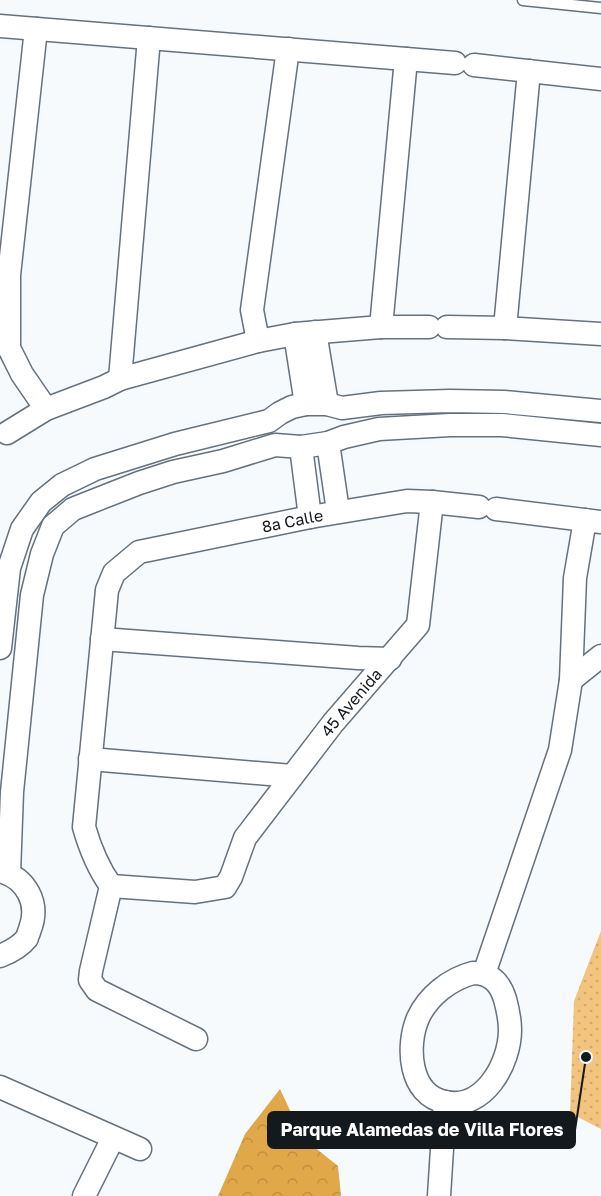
<svg xmlns="http://www.w3.org/2000/svg" width="601" height="1196" font-family="'Golos Text',sans-serif">
	<style>
		.green { fill: url(#green-dots) }
		.forest { fill: url(#forest-crowns) }
		.lines { fill: none; stroke-linecap: round; stroke-linejoin: round }
		.service-casing { stroke: #65717c; stroke-width: 13 }
		.minor-casing { stroke: #65717c; stroke-width: 25 }
		.service { stroke: #fff; stroke-width: 10 }
		.minor { stroke: #fff; stroke-width: 22 }
		.labels { text-anchor: middle; dominant-baseline: central; stroke-width: 6; stroke-linejoin: round; paint-order: stroke }
		.street-label { font-size: 16px; fill: #14191d; stroke: #f7fafc }
		.leader { fill: none; stroke: #14191d; stroke-width: 2 }
		.callout-dot { fill: #14191d; stroke: #f7fafc; stroke-width: 2 }
		.callout { fill: #14191d; stroke: #14191d; stroke-width: 2 }
		.callout-label { font-size: 18px; text-anchor: middle; font-weight: bold; fill: #fff }
	</style>
	<defs>
		<pattern id="green-dots" width="8" height="8" patternUnits="userSpaceOnUse" patternTransform="scale(1.5)"><rect width="8" height="8" fill="#f2c47d"/><path d="M2 2h.1M6 6h.1" fill="none" stroke="#cfa86c" stroke-width="1.8" stroke-linecap="round"/></pattern>
		<pattern id="forest-crowns" width="20" height="18" patternUnits="userSpaceOnUse" patternTransform="scale(1.5)"><rect width="20" height="18" fill="#e1a849"/><path d="M2 6a3 3 0 1 1 6 0M12 15a3 3 0 1 1 6 0" fill="none" stroke="#c0903f"/></pattern>
	</defs>
	<rect width="100%" height="100%" fill="#f7fafc"/>
	<path class="green" d="M601,931V1129L570,1113L574,1001Z"/>
	<path class="forest" d="M280,1089L303,1138L338,1166L341,1196H218L245,1134Z"/>
	<g class="lines">
		<defs>
			<path id="service" d="M523,0L601,8"/>
			<g id="minor">
				<path d="M0,26L455,63"/>
				<path d="M36,29L9,275V348L22,374L46,409"/>
				<path d="M474,65L601,79"/>
				<path d="M381,327L406,59"/>
				<path d="M447,327L505,328L601,334"/>
				<path d="M505,328L529,71"/>
				<path d="M315,332L327,404"/>
				<path d="M295,334L306,404"/>
				<path d="M258,341L252,310L288,49"/>
				<path d="M120,379L149,38"/>
				<path d="M7,433L46,409L104,387L120,379L258,341L295,334L381,327H429"/>
				<path d="M328,443L338,511"/>
				<path d="M301,447L310,517"/>
				<path d="M496,509L601,522"/>
				<path d="M102,639L358,658L390,659"/>
				<path d="M0,648L9,568L22,529L41,502L62,485L95,469L175,444L269,421L280,413L292,407L306,404H327L342,408L381,403L450,401L504,402L601,411"/>
				<path d="M571,680L601,656"/>
				<path d="M90,759L292,776"/>
				<path d="M0,871C26,878 40,903 30,929C30,930 27,937 27,938C20,947 10,952 0,956"/>
				<path d="M9,873L12,792L32,595L42,554L53,526L73,509L139,483L173,472L223,461L275,445L301,447L328,443L344,437L379,429L450,425H502L601,435"/>
				<path id="s1" d="M111,886L195,892L225,887L231,877L245,838L333,723L418,625L432,502"/>
				<path d="M473,973C491,973 500,983 505,999C508,1010 510,1019 510,1030C510,1063 484,1111 445,1102C409,1095 406,1046 418,1018C428,996 450,979 473,973Z"/>
				<path d="M484,974L560,750L571,680L575,578L585,520"/>
				<path id="s2" d="M196,1039L97,990L90,980L91,971L111,886C98,868 90,848 84,827L107,590L114,573L139,552L310,517L407,501L432,502L479,507"/>
				<path d="M0,1087L140,1149"/>
				<path d="M84,1196L113,1138"/>
				<path d="M439,1196L445,1102"/>
			</g>
		</defs>
		<use href="#service" class="service-casing"/>
		<use href="#minor" class="minor-casing"/>
		<use href="#service" class="service"/>
		<use href="#minor" class="minor"/>
	</g>
	<g class="labels">
		<g class="street-label">
			<text stroke="none"><textPath href="#s2" startOffset="730">8a Calle</textPath></text>
			<text stroke="none"><textPath href="#s1" startOffset="340">45 Avenida</textPath></text>
		</g>
	</g>
	<path class="leader" d="M586 1057L575 1130"/>
	<circle class="callout-dot" cx="586" cy="1057" r="6"/>
	<rect class="callout" x="268" y="1112" width="307" height="36" rx="6"/>
	<g class="callout-label">
		<text x="422" y="1136">Parque Alamedas de Villa Flores</text>
	</g>
</svg>
